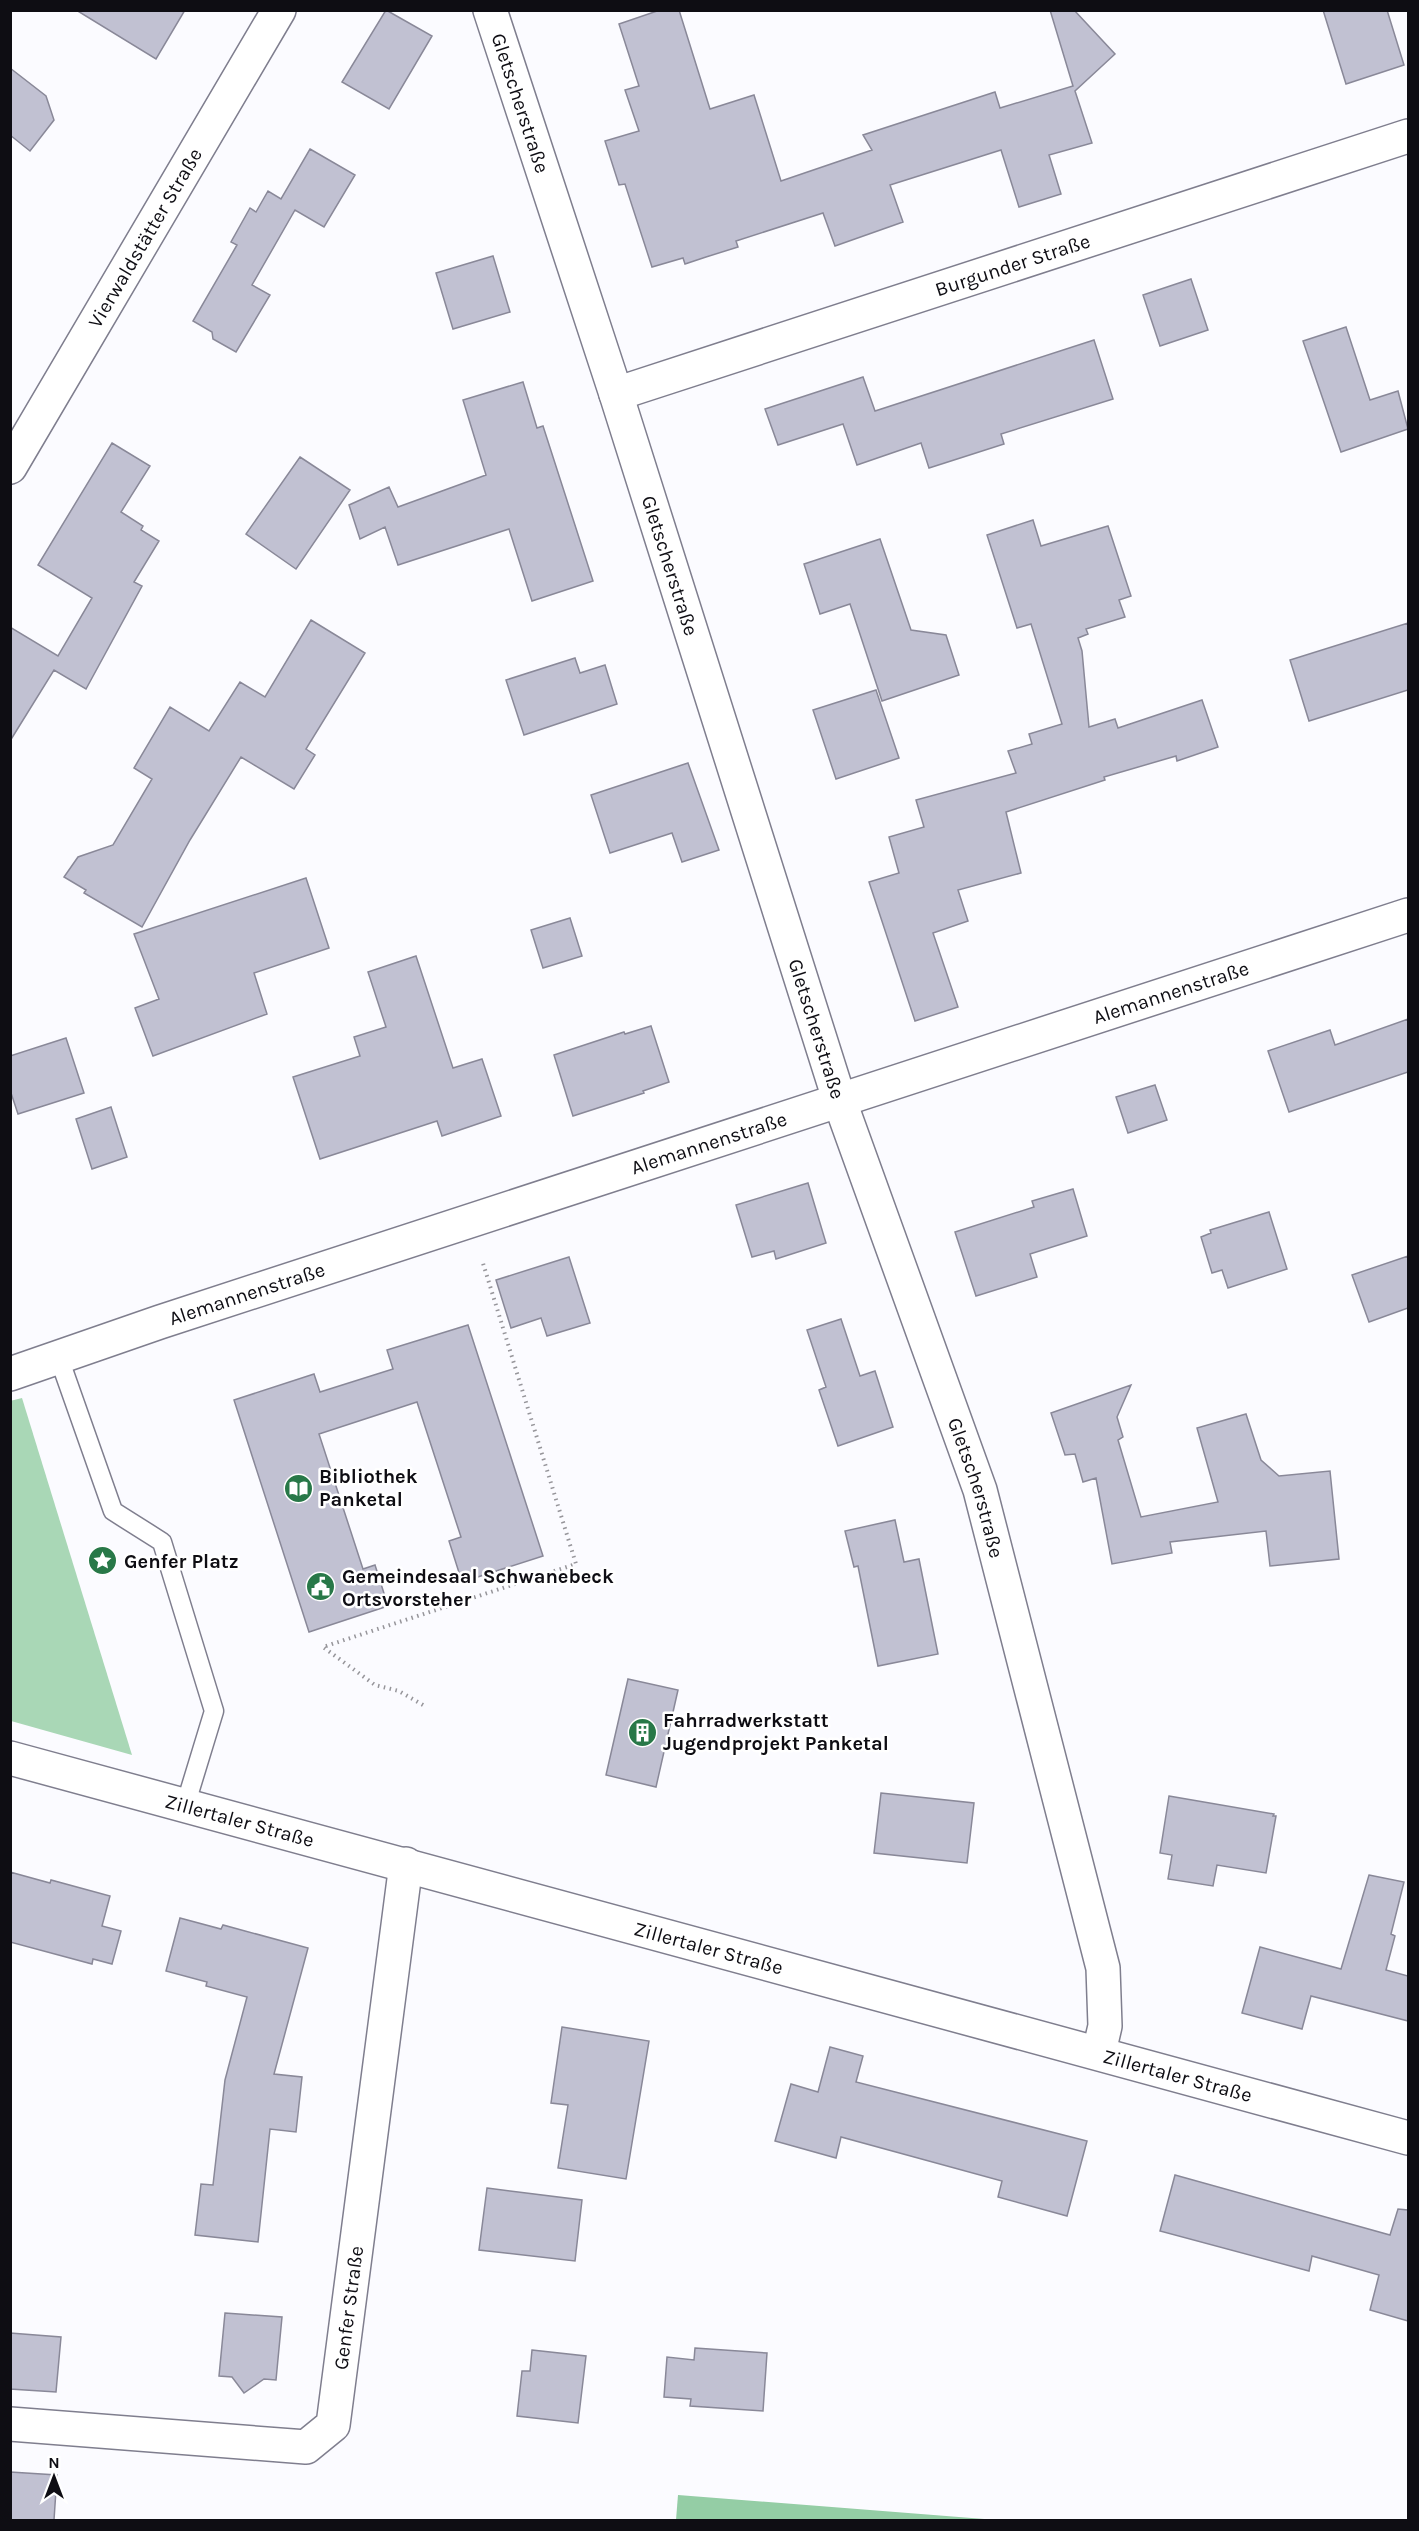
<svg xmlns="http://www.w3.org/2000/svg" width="1419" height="2531" font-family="Karla,sans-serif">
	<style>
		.green { fill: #a9d7b6 }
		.forest { fill: #94cda5 }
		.building { fill: #c1c1d2; stroke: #898898; stroke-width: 1.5 }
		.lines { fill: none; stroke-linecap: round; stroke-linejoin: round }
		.lane-casing { stroke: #7f7e8e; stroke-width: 21 }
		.street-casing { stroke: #7f7e8e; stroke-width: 36 }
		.secondary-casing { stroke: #7f7e8e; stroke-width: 36 }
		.path { stroke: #96959a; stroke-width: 4; stroke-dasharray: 1.5 4.5; stroke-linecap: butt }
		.lane { stroke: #fff; stroke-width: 18 }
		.street { stroke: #fff; stroke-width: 33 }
		.secondary { stroke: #fff; stroke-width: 33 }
		.labels { text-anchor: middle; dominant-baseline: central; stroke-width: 5; stroke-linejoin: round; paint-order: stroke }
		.street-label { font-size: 20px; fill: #0e0d13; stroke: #fff }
		.poi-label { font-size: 20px; font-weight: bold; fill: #0e0d13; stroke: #fff; text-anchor: start }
	</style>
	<rect width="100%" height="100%" fill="#fbfbff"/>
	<path class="green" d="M22,1398L132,1755L11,1721L10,1401Z"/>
	<path class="forest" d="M678,2495L997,2520H676Z"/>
	<path class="building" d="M76,10H185L156,59Z
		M386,10L432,36L389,109L342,82Z
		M660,10H679L710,109L754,95L781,181L872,150L863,135L995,92L1000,108L1073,86L1050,10H1074L1115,54L1075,91L1092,143L1049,155L1061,194L1019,207L1001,150L890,185L903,222L835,246L823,213L736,241L738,247L706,257L685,264L683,258L652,267L625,184L619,185L605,141L639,131L625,90L639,86L619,24Z
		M1323,10H1387L1404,65L1346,84Z
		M10,68L46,96L54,120L30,151L10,135Z
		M310,149L355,175L324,227L295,210L252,285L270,295L236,352L213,339L212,332L193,321L237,245L231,242L250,208L256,212L268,191L281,199Z
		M493,256L510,312L453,329L436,273Z
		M1191,279L1208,330L1160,346L1143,295Z
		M1346,327L1370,400L1398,391L1408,429L1341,452L1303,341Z
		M1094,340L1113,399L1001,434L1004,444L929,468L921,443L857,465L843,424L778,445L765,409L863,377L875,411Z
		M523,382L537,428L543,426L593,581L532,601L509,529L398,565L385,527L360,539L349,505L389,487L398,507L486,475L463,400Z
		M112,443L150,466L121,512L143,526L141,530L159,541L134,582L142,586L86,689L54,670L10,741V627L58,656L92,598L38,565Z
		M300,457L350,490L296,569L246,534Z
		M1033,520L1041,546L1108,526L1131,596L1119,600L1125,617L1086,629L1088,634L1078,638L1082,651L1089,727L1115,719L1118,728L1202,700L1218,747L1177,761L1176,756L1104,777L1105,780L1006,812L1021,873L958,890L968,921L933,933L958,1007L915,1021L869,882L899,873L889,837L924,827L916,800L1016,773L1008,751L1032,744L1029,734L1062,724L1031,624L1017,628L987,535Z
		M880,539L911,630L946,635L959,675L882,701L850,604L820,614L804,564Z
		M311,620L365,653L306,749L315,755L294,789L241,757L190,840L142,927L84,893L86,890L64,877L78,857L113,845L152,779L134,768L170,707L209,731L240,682L265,697Z
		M1408,623V690L1309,721L1290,660Z
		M575,658L580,673L605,665L617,704L524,735L506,680Z
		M876,690L899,758L836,779L813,710Z
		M688,763L719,850L682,862L672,833L610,853L591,795Z
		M306,878L329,948L254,973L267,1014L153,1056L135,1008L159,999L134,934Z
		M570,918L582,956L543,968L531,930Z
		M416,956L453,1068L482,1059L501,1116L442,1136L437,1121L320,1159L293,1077L360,1056L354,1037L386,1027L368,972Z
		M1408,1019V1072L1289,1112L1268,1051L1330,1030L1335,1045Z
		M651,1026L669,1082L643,1091L644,1093L573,1116L554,1055L624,1032L625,1034Z
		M66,1038L84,1093L18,1114L10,1090V1056Z
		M1155,1085L1167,1120L1128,1133L1116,1097Z
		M111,1107L127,1157L92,1169L76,1119Z
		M808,1183L826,1243L776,1259L774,1251L752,1257L736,1205Z
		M1073,1189L1087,1236L1030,1254L1037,1277L976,1296L955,1232L1034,1207L1032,1201Z
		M1269,1212L1287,1269L1228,1288L1222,1270L1212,1273L1201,1237L1211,1233L1210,1230Z
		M1408,1256V1308L1369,1322L1352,1275Z
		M569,1257L590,1323L547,1336L541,1318L511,1328L496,1280Z
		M841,1319L860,1376L875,1371L893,1427L838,1446L819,1390L826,1387L807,1330Z
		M468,1325L543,1556L462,1582L449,1541L461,1537L417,1402L319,1434L363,1569L375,1565L388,1606L309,1632L234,1400L314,1374L320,1392L393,1369L387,1350Z
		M1131,1385L1117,1417L1123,1437L1118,1440L1141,1517L1218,1502L1197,1428L1246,1414L1261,1460L1279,1476L1330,1471L1339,1559L1270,1566L1266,1531L1170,1542L1172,1553L1112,1564L1096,1478L1083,1482L1075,1454L1065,1455L1051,1413Z
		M895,1520L904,1562L919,1559L938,1654L878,1666L858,1566L854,1567L845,1531Z
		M628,1679L678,1690L656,1787L606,1775Z
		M881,1793L974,1803L967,1863L874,1853Z
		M1169,1796L1274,1814L1273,1816H1276L1266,1873L1217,1865L1213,1886L1168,1879L1172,1855L1160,1853Z
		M10,1872L50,1883L51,1880L110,1896L102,1926L121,1931L112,1964L93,1959L92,1964L10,1942Z
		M1369,1875L1404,1882L1391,1934L1395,1936L1386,1970L1408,1976V2021L1311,1996L1302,2029L1242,2013L1260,1947L1341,1969Z
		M180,1918L221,1929L223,1925L308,1948L274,2074L302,2077L296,2132L270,2129L258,2242L195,2235L201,2184L213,2185L225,2080L247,1997L206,1986L207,1982L166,1971Z
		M562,2027L649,2041L626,2179L558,2168L568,2105L551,2103Z
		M830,2047L863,2056L856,2082L1087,2141L1067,2216L998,2197L1002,2181L841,2137L836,2158L775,2141L791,2084L818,2092Z
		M1175,2175L1390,2235L1398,2209L1408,2210V2321L1370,2310L1379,2275L1312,2256L1309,2271L1160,2231Z
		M487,2188L582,2200L575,2261L479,2250Z
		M225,2313L282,2317L276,2380L264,2379L244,2393L232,2377L219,2376Z
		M10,2333L61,2337L56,2392L10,2389Z
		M695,2348L767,2353L763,2411L690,2406L691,2399L664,2397L667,2357L694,2360Z
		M532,2350L586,2356L578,2423L517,2416L522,2371H530Z
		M10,2472L57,2475L54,2520H10Z"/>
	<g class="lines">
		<defs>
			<path id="lane" d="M59,1358L113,1511L162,1542L214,1711L185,1806"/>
			<g id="street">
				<path id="s1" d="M490,10L616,394L840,1102L980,1490L1103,1968L1105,2026L1099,2052"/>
				<path id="s2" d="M616,394L1408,136"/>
				<path id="s3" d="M10,467L279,10"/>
				<path id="s4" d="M10,1374L160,1322L1408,915"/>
				<path id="s5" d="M10,2424L306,2447L333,2425L406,1864"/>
			</g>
			<g id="secondary">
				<path id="s6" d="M10,1758L1408,2138"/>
			</g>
		</defs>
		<use href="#lane" class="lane-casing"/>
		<use href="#street" class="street-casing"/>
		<use href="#secondary" class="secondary-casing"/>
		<path class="path" d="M423,1705L399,1691L375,1685L323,1647L576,1564L482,1260"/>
		<use href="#lane" class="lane"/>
		<use href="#street" class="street"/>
		<use href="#secondary" class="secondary"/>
	</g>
	<defs>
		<symbol id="library-disc" viewBox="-11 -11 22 22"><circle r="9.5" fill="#287848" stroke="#fff"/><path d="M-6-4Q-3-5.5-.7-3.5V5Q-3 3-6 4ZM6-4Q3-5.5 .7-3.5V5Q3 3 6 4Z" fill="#fff"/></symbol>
		<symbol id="sight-disc" viewBox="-11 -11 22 22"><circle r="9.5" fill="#287848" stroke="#fff"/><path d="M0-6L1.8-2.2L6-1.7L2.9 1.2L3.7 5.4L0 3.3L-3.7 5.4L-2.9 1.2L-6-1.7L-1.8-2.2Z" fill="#fff"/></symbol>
		<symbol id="civic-disc" viewBox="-11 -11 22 22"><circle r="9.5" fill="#287848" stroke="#fff"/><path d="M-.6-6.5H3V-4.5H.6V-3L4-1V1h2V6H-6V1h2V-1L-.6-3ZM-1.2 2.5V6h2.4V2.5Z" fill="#fff"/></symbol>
		<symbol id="building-disc" viewBox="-11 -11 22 22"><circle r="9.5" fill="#287848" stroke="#fff"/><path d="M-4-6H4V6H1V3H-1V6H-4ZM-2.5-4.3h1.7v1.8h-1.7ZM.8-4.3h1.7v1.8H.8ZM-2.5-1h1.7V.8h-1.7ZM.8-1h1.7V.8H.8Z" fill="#fff"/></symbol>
	</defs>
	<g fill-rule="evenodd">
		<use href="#library-disc" x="282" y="1472" width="33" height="33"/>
		<use href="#sight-disc" x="86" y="1544" width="33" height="33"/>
		<use href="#civic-disc" x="304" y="1570" width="33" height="33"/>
		<use href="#building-disc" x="626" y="1716" width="33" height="33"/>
	</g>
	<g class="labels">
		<g class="street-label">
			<text stroke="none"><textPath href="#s1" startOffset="98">Gletscherstraße</textPath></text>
			<text stroke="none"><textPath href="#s3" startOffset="266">Vierwaldstätter Straße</textPath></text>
			<text stroke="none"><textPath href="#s2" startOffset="417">Burgunder Straße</textPath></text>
			<text stroke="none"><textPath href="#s1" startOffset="584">Gletscherstraße</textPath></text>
			<text stroke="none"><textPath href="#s4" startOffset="1222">Alemannenstraße</textPath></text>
			<text stroke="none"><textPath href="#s1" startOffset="1070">Gletscherstraße</textPath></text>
			<text stroke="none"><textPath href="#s4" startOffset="736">Alemannenstraße</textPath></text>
			<text stroke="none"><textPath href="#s4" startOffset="250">Alemannenstraße</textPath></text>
			<text stroke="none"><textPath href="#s1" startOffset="1556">Gletscherstraße</textPath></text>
			<text stroke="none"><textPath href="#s6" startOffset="238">Zillertaler Straße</textPath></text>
			<text stroke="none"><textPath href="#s6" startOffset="724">Zillertaler Straße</textPath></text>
			<text stroke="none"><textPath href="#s6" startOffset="1210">Zillertaler Straße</textPath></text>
			<text stroke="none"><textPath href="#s5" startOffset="450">Genfer Straße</textPath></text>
		</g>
		<g class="poi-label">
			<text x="319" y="1476">Bibliothek<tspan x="319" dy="23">Panketal</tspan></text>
			<text x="124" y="1561">Genfer Platz</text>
			<text x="342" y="1576">Gemeindesaal Schwanebeck<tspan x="342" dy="23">Ortsvorsteher</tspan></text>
			<text x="663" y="1720">Fahrradwerkstatt<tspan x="663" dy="23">Jugendprojekt Panketal</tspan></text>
		</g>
	</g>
	<rect width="1419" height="2531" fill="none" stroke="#0e0d13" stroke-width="24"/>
	<g transform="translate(54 2477)" stroke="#ffffff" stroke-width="4.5" paint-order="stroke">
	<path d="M0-4.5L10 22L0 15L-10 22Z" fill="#0e0d13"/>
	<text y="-9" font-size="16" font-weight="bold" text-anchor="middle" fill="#0e0d13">N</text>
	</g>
</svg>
